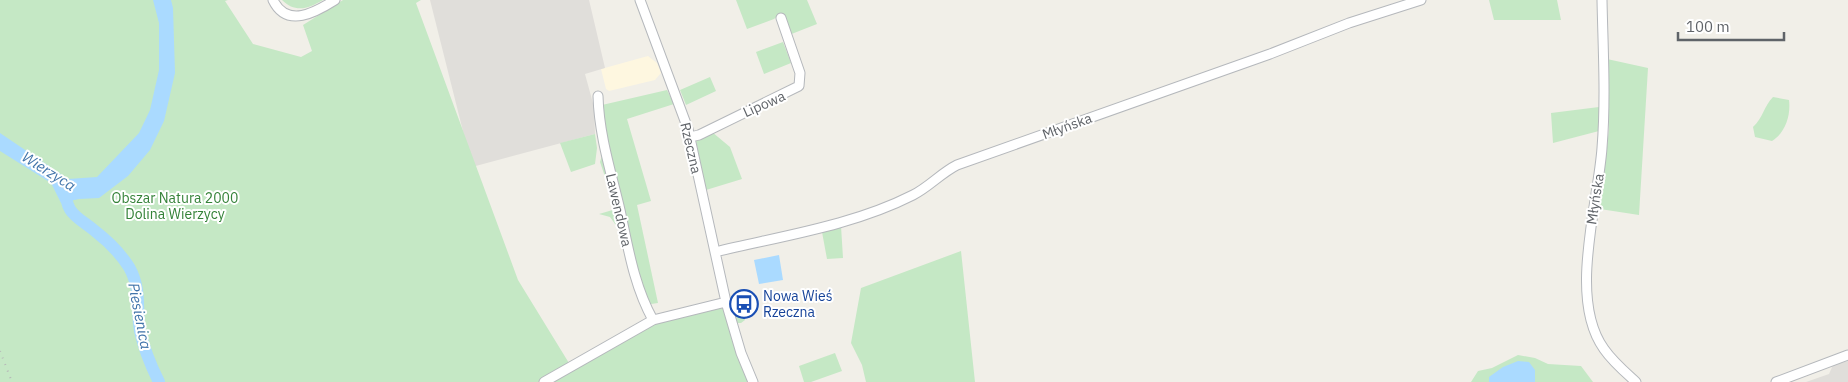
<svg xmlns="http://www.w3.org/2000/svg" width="1848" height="382" font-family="'IBM Plex Sans',sans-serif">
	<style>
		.commercial { fill: #fef7e0 }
		.industrial { fill: #e0deda }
		.green { fill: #c5e8c5 }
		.water { fill: #aadaff }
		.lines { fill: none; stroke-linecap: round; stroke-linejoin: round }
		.river { stroke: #aadaff; stroke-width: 12 }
		.minor-casing { stroke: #b5b8bc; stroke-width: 11 }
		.minor { stroke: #fff; stroke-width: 9 }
		.rail { stroke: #b6b7b8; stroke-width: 2; stroke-dasharray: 1 6; stroke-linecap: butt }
		.labels { text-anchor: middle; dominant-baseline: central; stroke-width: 4; stroke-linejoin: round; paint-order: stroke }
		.street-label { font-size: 14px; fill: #5f6368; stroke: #fff }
		.park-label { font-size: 14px; fill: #348238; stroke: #fff }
		.transit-label { font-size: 14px; fill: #164399; stroke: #fff; text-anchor: start }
		.water-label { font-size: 15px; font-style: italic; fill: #4174aa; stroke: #fff }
	</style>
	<rect width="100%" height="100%" fill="#f1efe8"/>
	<path class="commercial" d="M648,56L657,63L661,73L655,80L609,91L606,89L601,69Z"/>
	<path class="industrial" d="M430,0H589L605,68L585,74L594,107L595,134L472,167Z
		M1848,361V382H1806L1829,374L1833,365Z"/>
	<path class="green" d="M0,0H228L225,1L253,44L301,57L312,51L303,25L343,0H421L416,3L518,280L572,368L651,324L717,307L723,309L748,382H0Z
		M282,0H323C308,9 295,13 282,0Z
		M736,0H807L817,24L789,35L781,13L774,19L747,29Z
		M1489,0H1557L1561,20H1494Z
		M783,42L791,63L764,74L756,52Z
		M1607,59L1648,68L1639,215L1600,209L1609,129Z
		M710,77L716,91L686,105L680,90Z
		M667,90L674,104L627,119L651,201L637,205L658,303L651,304L645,300L618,228L610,217L599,214L616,209L600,162L605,146L602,105Z
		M1773,97L1789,100C1791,116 1785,133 1772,141L1755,137L1753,127C1763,118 1764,106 1773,97Z
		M1599,107V131L1553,143L1551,113Z
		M712,132L730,147L742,179L706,190L696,141Z
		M595,134L597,148L595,164L571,172L560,143Z
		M841,226L843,258L827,259L822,232Z
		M961,251L975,382H866L862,365L851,343L861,288Z
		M731,303L743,312L745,320L741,323H736Z
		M835,353L842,371L811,382H804L799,366Z
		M1518,355L1535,358L1548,364L1581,366L1593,382H1471L1478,371L1492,368Z"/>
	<path class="water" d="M153,0H171L173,8L175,73L164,121L150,150L128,176L99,198L79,199L61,203L51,183L0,151V133L68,179L97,177L139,133L150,110L159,70V23Z
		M779,255L783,280L759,284L754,260Z
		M1518,361L1529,362L1535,370V382H1489V377L1503,367Z"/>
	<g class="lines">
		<path class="river" d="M66,186C64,214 77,216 95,231C108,241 120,253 129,267C142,290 136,308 140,331C144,349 151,366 159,382"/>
		<defs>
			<path id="minor" d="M273,0C287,29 316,12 335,0
				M640,0L688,129L726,302L741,353L753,382
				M1602,0C1603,49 1606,99 1602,148C1598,205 1568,299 1604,349C1613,362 1625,372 1636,382
				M598,96C599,135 611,172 620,210C628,247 634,286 653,320
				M690,137L699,135L799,86L800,73L781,18
				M715,252C781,236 852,226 913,195C929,187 941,173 957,165L1270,54L1349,23L1421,0
				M544,382L653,320L726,302
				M1776,382L1848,355"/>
		</defs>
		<use href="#minor" class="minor-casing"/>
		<use href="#minor" class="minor"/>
		<path class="rail" d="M0,351L12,382"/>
	</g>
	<defs>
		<symbol id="bus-ring" viewBox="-11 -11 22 22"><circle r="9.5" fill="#fff" stroke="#1a4fb4" stroke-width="1.5"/><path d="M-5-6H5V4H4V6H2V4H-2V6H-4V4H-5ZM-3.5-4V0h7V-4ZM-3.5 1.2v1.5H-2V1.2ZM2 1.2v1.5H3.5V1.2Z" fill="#1a4fb4"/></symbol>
	</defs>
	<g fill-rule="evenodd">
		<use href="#bus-ring" x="728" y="288" width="32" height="32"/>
	</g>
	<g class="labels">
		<g class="street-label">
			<text transform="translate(764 104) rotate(-24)">Lipowa</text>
			<text transform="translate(1067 126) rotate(-20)">Młyńska</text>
			<text transform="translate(691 148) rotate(77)">Rzeczna</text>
			<text transform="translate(1595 199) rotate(-81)">Młyńska</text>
			<text transform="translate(619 210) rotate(77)">Lawendowa</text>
		</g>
		<g class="park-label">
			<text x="175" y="198">Obszar Natura 2000<tspan x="175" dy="16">Dolina Wierzycy</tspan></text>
		</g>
		<g class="transit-label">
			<text x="763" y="296">Nowa Wieś<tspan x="763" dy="16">Rzeczna</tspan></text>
		</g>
		<g class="water-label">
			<text transform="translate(49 171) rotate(32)">Wierzyca</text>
			<text transform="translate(140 316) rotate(79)">Piesienica</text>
		</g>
	</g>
	<path d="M1678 32v8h106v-8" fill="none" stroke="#5f6368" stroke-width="2.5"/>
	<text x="1686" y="32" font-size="15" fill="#5f6368" stroke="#ffffff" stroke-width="4" paint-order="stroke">100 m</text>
</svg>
